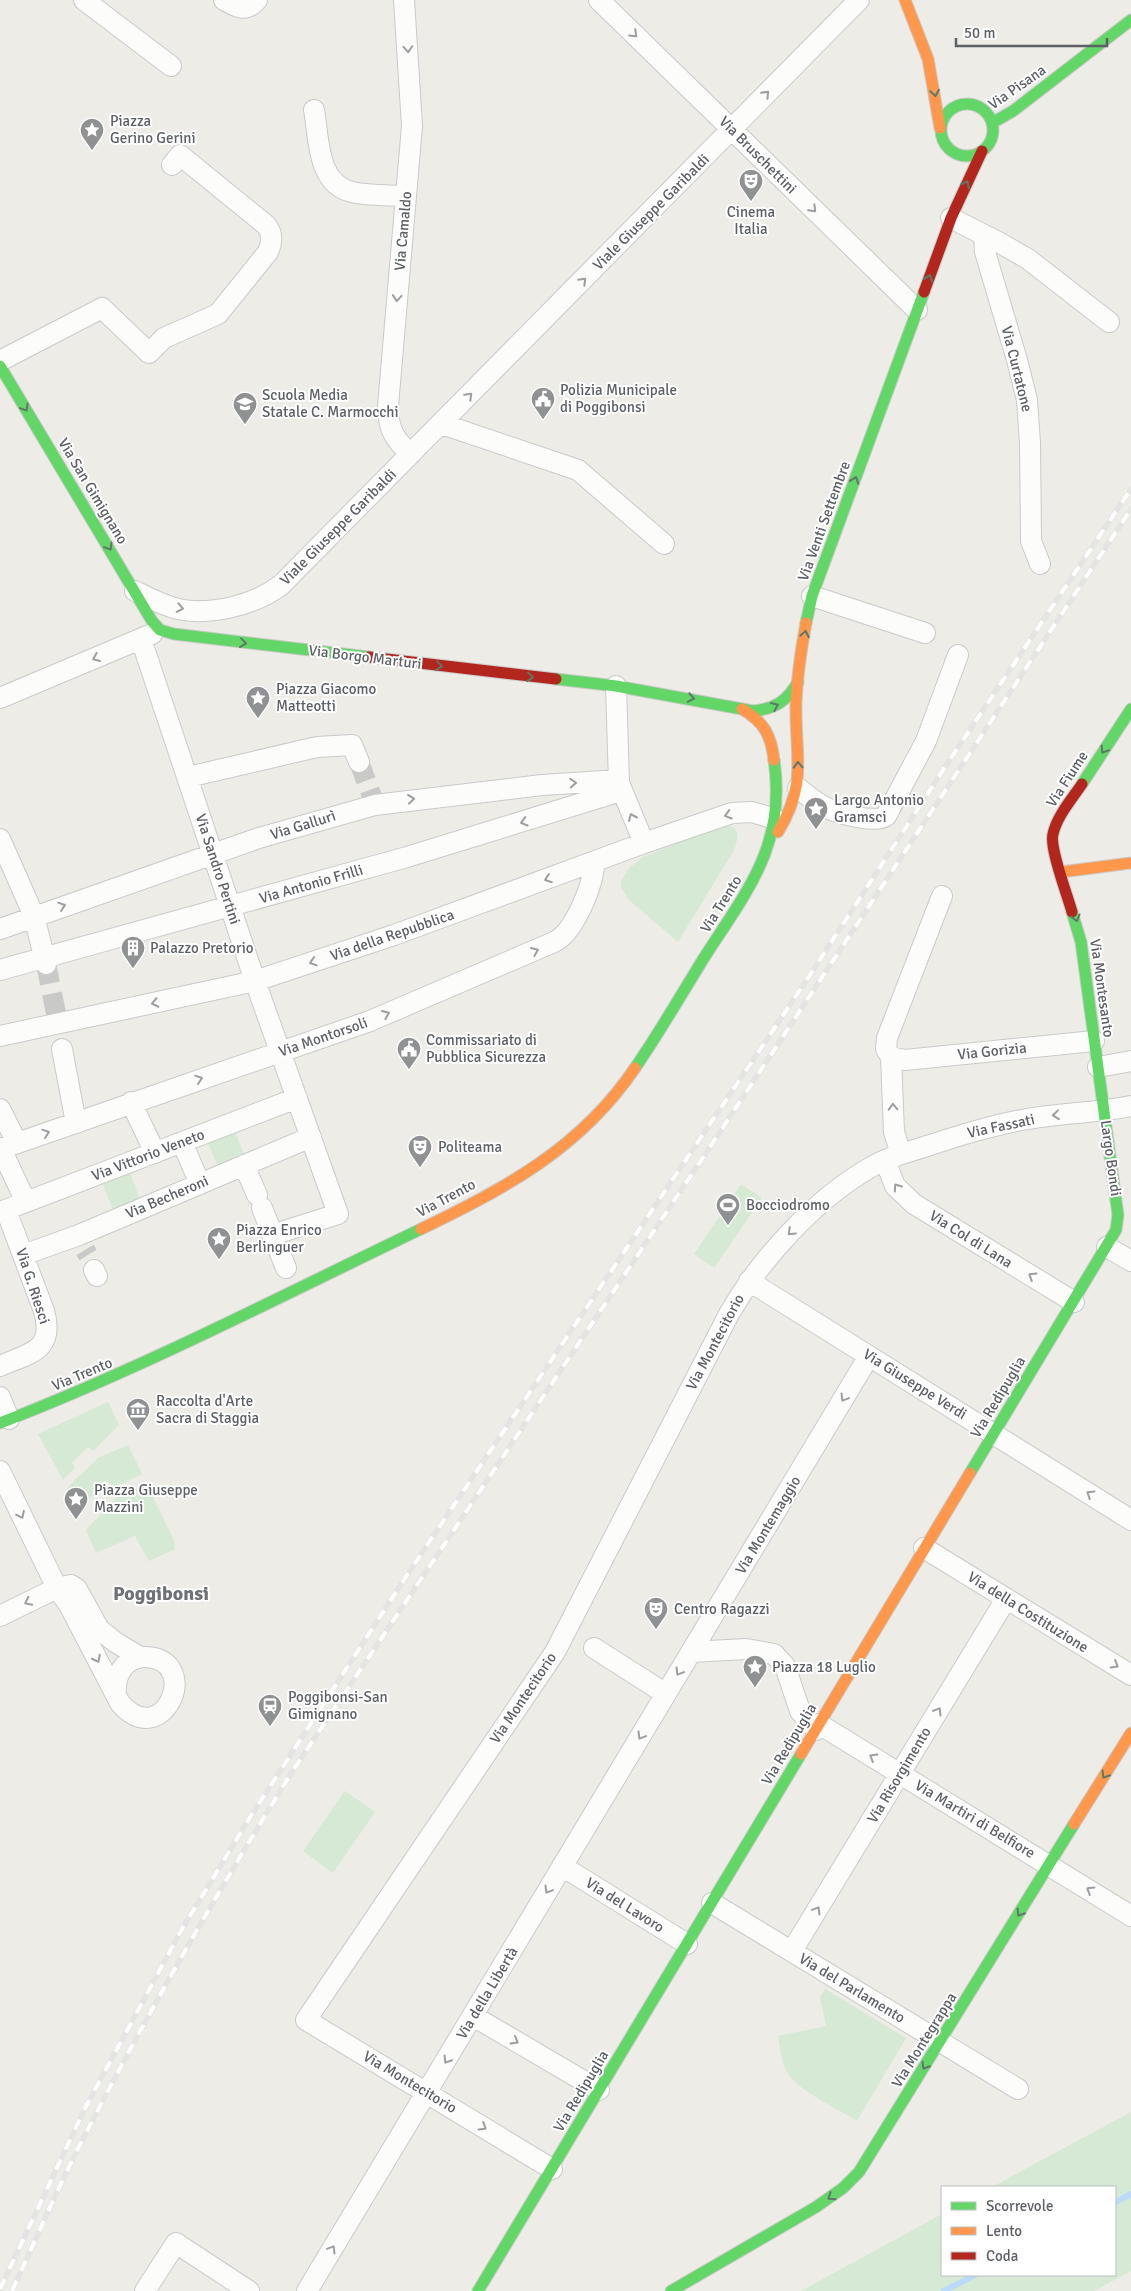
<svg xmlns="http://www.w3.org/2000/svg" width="1131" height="2291" font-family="Signika,sans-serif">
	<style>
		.green { fill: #d5e9d4 }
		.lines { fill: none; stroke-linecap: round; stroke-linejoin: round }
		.stream { stroke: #bbdaf8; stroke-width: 6 }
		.street-tunnel { stroke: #c9c9c7; stroke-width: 20; stroke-dasharray: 20 10; stroke-linecap: butt }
		.street-casing { stroke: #cacaca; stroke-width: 22 }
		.fast-casing { stroke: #c9c9c8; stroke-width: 13 }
		.slow-casing { stroke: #c9c9c8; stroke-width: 13 }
		.jam-casing { stroke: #c9c9c8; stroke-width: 13 }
		.street { stroke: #fcfcfb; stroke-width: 20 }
		.fast { stroke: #63d668; stroke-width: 11 }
		.slow { stroke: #ff974d; stroke-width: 11 }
		.jam { stroke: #b3261e; stroke-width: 11 }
		.rail-casing { stroke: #e4e4e3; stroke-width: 5.5 }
		.rail { stroke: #fff; stroke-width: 4; stroke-dasharray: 11; stroke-linecap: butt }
		.oneway { stroke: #9d9ea2 }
		.oneway2 { stroke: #5e7866 }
		.labels { text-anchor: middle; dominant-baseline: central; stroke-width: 4; stroke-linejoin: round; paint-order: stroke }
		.street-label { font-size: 15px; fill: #5d6066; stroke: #fff }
		.poi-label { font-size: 15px; fill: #5d6066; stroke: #fff; text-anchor: start }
		.district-label { font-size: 20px; font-weight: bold; fill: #6e7278; stroke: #fff }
	</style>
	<rect width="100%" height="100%" fill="#edece7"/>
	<path class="green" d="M725,825C741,826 738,839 734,850L678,942L628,899L621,887V881L629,868L643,857Z
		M234,1130L246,1158L219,1169L207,1141Z
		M129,1171L140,1199L113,1210L102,1182Z
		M741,1184L762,1198L714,1268L694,1254Z
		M108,1402L119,1425L93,1451L88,1447L72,1463L75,1468L63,1480L38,1434Z
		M128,1445L142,1474L114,1488L106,1480L79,1511L68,1487L98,1458Z
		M146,1483L174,1540L175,1549L149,1561L135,1536L96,1553L86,1530L118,1496Z
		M345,1791L375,1812L333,1873L303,1851Z
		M825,1989L906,2038L857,2121C840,2110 801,2092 790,2076C782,2066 780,2049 778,2036L826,2026L820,1997Z
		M1131,2112V2271L1094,2291H801L942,2214V2275H1115V2187H992Z"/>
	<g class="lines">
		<path class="stream" d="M1115,2202L1131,2194
			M944,2291L975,2275"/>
		<path class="street-tunnel" d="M359,762L373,799
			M46,964L57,1018
			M85,1250L88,1255"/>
		<defs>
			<path id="street" d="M84,0L171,66
				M224,0C236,7 246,13 257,0
				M404,0L412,126L388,406C388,428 394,440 411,454
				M599,0L917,310
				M314,110C319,138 317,184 352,192C369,196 388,195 406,196
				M951,218L1000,243L1028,259L1109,322
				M984,235L985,252L1017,360L1027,400L1030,443L1031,541L1040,564
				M0,361L102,308L149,353L164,338L218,314L268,252C272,243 273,233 266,225L180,155L172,165
				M442,424L578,470L664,544
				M135,591C149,598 162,605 178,609C210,616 255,605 281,585L859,0
				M812,596L925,633
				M141,639L255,981L338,1214L272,1235
				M616,686L619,783L644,843
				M0,698L152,634
				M188,777L317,747L352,745L359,762
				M798,788C807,795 815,802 825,807C836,813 875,824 886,816L926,741L958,655
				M0,839L34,916L46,964
				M942,896L887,1038L886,1049L891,1057L905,1060L1094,1041
				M0,929L259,838L375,805L542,785L619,780
				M0,970L407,857L621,791
				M0,1036L255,981L394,935L644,843L732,813L752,812L775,819
				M62,1049L76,1123
				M891,1057L894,1132L901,1154
				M1098,1067L1131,1061
				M131,1102L155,1153
				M0,1109L17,1143
				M182,1142L200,1184
				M0,1149L370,1021L554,942C574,933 594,884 594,862
				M1,1149L26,1202
				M885,1160L895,1186L914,1204L1074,1302
				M244,1165L257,1195
				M262,1208L286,1268
				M0,1212L297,1098
				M1107,1247L1131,1261
				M23,1255L79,1235L311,1137
				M94,1270L97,1276
				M749,1281L1131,1520
				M0,1366C30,1353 55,1351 44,1311L6,1210
				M0,1397L9,1419
				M0,1471L57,1588L69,1605L120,1703C163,1753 203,1661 147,1657C125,1656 114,1675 116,1695
				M924,1548L1131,1675
				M0,1616L57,1588L71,1585L77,1589L99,1629L115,1642L140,1657
				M594,1648L666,1694
				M691,1652L746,1649L774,1654L785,1666L800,1711L816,1730
				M819,1724L1131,1916
				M562,1866L687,1944
				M712,1903L1018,2089
				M792,1951L1006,1599
				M473,2016L599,2090
				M552,2169L306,2020L555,1652L729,1314C761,1258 817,1197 873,1166C890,1156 909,1152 927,1146C958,1136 989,1126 1022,1120C1058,1113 1095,1113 1131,1106
				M145,2291L176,2243L249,2291
				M307,2291L869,1356"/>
			<path id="fast" d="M941 130a26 26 0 1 1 52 0a26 26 0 1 1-52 0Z
				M992,123L1013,111L1131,20
				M0,366L152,621L160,630L174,634L369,657
				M806,623L812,596L924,292
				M556,679L616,686L753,711C775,709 787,701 798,682
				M1082,784L1131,709
				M635,1068C659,1033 680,997 702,961C745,893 787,847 774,760
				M0,1423C145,1367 281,1296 421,1229
				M970,1473L1116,1230L1118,1215L1081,942L1072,912
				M478,2291L801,1754
				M671,2291L816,2207L843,2188L859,2172L1074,1824"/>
			<path id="slow" d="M905,0L928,59L940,128
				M742,709C764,722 771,735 774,760
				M778,832C808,782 795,758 796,704C797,677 801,650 806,623
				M1061,872L1131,863
				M421,1229C506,1188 581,1148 635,1068
				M801,1754L970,1473
				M1074,1824L1131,1733"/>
			<path id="jam" d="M924,292L951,218L982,151
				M369,657L556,679
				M1072,912C1068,897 1049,847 1053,834C1057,816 1072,799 1082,784"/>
		</defs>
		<use href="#street" class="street-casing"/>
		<use href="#fast" class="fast-casing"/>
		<use href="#slow" class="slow-casing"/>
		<use href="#jam" class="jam-casing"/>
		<use href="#street" class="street"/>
		<use href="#fast" class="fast"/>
		<use href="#slow" class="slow"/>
		<use href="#jam" class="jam"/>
		<defs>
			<path id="rail" d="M0,2289L85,2108L182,1929L249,1819L407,1575L804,984L949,761L1131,489
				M12,2291C36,2239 58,2187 84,2137C148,2012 218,1891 292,1772L710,1147L1131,509"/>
		</defs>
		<use href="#rail" class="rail-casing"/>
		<use href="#rail" class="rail"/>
	</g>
	<defs><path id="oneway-chevron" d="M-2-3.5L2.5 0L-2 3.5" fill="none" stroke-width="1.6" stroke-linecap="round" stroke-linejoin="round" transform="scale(1.25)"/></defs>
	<g class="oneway">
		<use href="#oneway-chevron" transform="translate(634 34) rotate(44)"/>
		<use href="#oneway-chevron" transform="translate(408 49) rotate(86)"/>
		<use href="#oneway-chevron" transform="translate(766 94) rotate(-46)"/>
		<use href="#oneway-chevron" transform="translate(813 209) rotate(45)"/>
		<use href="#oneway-chevron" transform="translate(583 281) rotate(-45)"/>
		<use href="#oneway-chevron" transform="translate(397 298) rotate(95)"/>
		<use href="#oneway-chevron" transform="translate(469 396) rotate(-45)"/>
		<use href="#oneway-chevron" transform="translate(180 608) rotate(11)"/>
		<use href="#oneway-chevron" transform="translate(96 658) rotate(157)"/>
		<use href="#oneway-chevron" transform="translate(573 783) rotate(-4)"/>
		<use href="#oneway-chevron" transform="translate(411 799) rotate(-6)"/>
		<use href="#oneway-chevron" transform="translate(728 815) rotate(164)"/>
		<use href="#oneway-chevron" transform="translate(632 817) rotate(-114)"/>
		<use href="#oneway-chevron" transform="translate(524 822) rotate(164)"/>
		<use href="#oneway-chevron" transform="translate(548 879) rotate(160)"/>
		<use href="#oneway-chevron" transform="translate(62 906) rotate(-19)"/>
		<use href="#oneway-chevron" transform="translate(535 951) rotate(-23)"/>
		<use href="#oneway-chevron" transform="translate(313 962) rotate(162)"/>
		<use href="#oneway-chevron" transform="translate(155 1003) rotate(168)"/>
		<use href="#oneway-chevron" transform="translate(386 1014) rotate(-23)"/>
		<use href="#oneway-chevron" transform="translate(199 1079) rotate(-19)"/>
		<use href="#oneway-chevron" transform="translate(893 1107) rotate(-92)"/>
		<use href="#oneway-chevron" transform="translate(1056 1115) rotate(174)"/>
		<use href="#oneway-chevron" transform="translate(46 1133) rotate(-19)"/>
		<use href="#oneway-chevron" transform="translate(897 1187) rotate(-125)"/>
		<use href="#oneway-chevron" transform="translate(791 1232) rotate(136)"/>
		<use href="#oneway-chevron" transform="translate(1032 1276) rotate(-148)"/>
		<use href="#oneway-chevron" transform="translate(844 1398) rotate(121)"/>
		<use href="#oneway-chevron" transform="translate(1090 1494) rotate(-148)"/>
		<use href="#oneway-chevron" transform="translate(21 1515) rotate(64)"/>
		<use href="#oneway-chevron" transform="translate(28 1602) rotate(154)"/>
		<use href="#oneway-chevron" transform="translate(97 1659) rotate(63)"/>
		<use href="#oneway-chevron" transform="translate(1115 1665) rotate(31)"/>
		<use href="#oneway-chevron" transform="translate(679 1672) rotate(121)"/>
		<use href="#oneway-chevron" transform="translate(938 1711) rotate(-59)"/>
		<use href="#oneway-chevron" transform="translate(641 1736) rotate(121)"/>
		<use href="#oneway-chevron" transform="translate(873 1757) rotate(-149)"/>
		<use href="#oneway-chevron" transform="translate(548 1890) rotate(121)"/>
		<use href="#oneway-chevron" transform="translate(1090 1890) rotate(-148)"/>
		<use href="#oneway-chevron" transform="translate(817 1910) rotate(-59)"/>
		<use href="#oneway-chevron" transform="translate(515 2041) rotate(30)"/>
		<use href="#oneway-chevron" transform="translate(447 2060) rotate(122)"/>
		<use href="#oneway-chevron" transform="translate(483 2127) rotate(32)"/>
		<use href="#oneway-chevron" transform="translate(332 2249) rotate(-59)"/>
	</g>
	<g class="oneway2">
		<use href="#oneway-chevron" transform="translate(935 93) rotate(81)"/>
		<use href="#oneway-chevron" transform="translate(966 184) rotate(-64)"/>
		<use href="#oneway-chevron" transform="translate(929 278) rotate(-70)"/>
		<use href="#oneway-chevron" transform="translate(25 408) rotate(59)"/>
		<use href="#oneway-chevron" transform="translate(855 480) rotate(-70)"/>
		<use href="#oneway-chevron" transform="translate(109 547) rotate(59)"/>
		<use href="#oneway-chevron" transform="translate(805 634) rotate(-80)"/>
		<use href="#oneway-chevron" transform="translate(243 643) rotate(7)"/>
		<use href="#oneway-chevron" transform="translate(439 666) rotate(7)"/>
		<use href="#oneway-chevron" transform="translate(530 677) rotate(7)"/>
		<use href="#oneway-chevron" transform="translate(691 698) rotate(10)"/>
		<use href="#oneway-chevron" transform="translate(775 706) rotate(-23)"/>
		<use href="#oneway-chevron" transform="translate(1104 750) rotate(123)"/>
		<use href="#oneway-chevron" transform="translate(798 765) rotate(-92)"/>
		<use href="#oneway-chevron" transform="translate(1076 918) rotate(75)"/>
		<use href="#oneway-chevron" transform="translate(1105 1775) rotate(122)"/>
		<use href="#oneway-chevron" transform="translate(1020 1913) rotate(122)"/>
		<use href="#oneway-chevron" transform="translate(925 2066) rotate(122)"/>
		<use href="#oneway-chevron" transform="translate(831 2197) rotate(145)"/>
	</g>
	<defs>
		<symbol id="sight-pin" viewBox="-11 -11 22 30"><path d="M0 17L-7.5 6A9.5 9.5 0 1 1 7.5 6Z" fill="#8f9193" stroke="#fff"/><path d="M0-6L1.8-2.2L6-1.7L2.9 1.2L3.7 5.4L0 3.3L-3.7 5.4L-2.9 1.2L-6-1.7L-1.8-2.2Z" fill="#fff"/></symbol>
		<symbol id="theatre-pin" viewBox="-11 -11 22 30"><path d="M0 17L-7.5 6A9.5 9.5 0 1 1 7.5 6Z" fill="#8f9193" stroke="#fff"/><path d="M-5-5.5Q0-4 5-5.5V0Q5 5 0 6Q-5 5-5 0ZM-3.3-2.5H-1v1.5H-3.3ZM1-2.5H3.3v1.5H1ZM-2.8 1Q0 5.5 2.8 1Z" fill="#fff"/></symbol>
		<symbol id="civic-pin" viewBox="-11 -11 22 30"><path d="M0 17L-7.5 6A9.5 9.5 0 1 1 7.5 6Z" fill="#8f9193" stroke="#fff"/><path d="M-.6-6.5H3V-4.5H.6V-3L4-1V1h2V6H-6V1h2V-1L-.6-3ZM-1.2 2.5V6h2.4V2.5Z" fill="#fff"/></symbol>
		<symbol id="school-pin" viewBox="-11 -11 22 30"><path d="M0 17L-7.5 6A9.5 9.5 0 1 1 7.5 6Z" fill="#8f9193" stroke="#fff"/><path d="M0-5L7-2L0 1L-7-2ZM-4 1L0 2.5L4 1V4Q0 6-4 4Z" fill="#fff"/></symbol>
		<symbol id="building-pin" viewBox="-11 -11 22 30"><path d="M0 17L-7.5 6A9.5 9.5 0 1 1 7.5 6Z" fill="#8f9193" stroke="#fff"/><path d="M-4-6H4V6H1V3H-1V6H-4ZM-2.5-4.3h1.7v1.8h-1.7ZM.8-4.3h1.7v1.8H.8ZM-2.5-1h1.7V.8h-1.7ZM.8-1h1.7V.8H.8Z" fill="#fff"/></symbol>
		<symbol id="stadium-pin" viewBox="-11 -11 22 30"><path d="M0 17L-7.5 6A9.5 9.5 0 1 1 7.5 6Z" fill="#8f9193" stroke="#fff"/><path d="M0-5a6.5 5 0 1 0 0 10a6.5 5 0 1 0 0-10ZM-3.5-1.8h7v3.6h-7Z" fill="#fff"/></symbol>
		<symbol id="museum-pin" viewBox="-11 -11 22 30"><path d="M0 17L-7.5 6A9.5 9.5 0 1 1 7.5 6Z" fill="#8f9193" stroke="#fff"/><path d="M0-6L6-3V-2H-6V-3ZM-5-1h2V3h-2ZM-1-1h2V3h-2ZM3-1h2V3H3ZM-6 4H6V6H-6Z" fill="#fff"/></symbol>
		<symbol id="station-pin" viewBox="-11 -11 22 30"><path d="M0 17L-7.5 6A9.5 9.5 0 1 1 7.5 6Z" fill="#8f9193" stroke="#fff"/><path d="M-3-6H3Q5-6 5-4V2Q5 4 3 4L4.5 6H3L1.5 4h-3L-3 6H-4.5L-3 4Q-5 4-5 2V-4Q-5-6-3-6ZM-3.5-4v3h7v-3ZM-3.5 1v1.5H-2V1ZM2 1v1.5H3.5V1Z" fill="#fff"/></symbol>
	</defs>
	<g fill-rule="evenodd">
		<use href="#sight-pin" x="78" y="116" width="28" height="38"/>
		<use href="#theatre-pin" x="737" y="167" width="28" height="38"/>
		<use href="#civic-pin" x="529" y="385" width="28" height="38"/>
		<use href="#school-pin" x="231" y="390" width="28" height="38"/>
		<use href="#sight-pin" x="244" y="684" width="28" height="38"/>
		<use href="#sight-pin" x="802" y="795" width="28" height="38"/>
		<use href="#building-pin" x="119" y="934" width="28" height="38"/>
		<use href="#civic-pin" x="395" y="1035" width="28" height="38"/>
		<use href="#theatre-pin" x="406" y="1133" width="28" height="38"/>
		<use href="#stadium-pin" x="714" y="1191" width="28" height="38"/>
		<use href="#sight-pin" x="205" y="1225" width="28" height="38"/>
		<use href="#museum-pin" x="124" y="1396" width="28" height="38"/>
		<use href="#sight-pin" x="62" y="1485" width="28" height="38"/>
		<use href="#theatre-pin" x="642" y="1595" width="28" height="38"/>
		<use href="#sight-pin" x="741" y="1653" width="28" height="38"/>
		<use href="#station-pin" x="256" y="1692" width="28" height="38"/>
	</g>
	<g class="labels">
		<g class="street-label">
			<text transform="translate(1017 87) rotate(-35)">Via Pisana</text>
			<text transform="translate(758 155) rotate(45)">Via Bruschettini</text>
			<text transform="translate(651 212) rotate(-45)">Viale Giuseppe Garibaldi</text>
			<text transform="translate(403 231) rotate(-85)">Via Camaldo</text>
			<text transform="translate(1017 369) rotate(76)">Via Curtatone</text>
			<text transform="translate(93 491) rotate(59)">Via San Gimignano</text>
			<text transform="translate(824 521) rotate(-70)">Via Venti Settembre</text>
			<text transform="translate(338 527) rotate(-45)">Viale Giuseppe Garibaldi</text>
			<text transform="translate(365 657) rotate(7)">Via Borgo Marturi</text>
			<text transform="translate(1067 779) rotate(-57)">Via Fiume</text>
			<text transform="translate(303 825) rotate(-17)">Via Gallurì</text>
			<text transform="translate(218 869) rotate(72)">Via Sandro Pertini</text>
			<text transform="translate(311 884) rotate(-16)">Via Antonio Frilli</text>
			<text transform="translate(721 904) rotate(-58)">Via Trento</text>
			<text transform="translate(392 935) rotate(-19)">Via della Repubblica</text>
			<text transform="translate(1102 988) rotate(82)">Via Montesanto</text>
			<text transform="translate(323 1037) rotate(-19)">Via Montorsoli</text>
			<text transform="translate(992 1051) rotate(-6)">Via Gorizia</text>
			<text transform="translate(1001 1126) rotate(-12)">Via Fassati</text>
			<text transform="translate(148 1155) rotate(-21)">Via Vittorio Veneto</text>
			<text transform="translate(1111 1158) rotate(82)">Largo Bondi</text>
			<text transform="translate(167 1197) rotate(-23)">Via Becheroni</text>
			<text transform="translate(446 1198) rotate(-28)">Via Trento</text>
			<text transform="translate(971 1239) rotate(32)">Via Col di Lana</text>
			<text transform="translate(33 1286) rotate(72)">Via G. Riesci</text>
			<text transform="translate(715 1342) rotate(-62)">Via Montecitorio</text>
			<text transform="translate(82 1374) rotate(-23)">Via Trento</text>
			<text transform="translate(915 1384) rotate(32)">Via Giuseppe Verdi</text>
			<text transform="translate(998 1397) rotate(-59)">Via Redipuglia</text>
			<text transform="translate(768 1525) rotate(-59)">Via Montemaggio</text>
			<text transform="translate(1028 1612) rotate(32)">Via della Costituzione</text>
			<text transform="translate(523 1698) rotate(-56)">Via Montecitorio</text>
			<text transform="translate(789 1744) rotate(-59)">Via Redipuglia</text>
			<text transform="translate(899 1775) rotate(-59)">Via Risorgimento</text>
			<text transform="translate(975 1819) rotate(31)">Via Martiri di Belfiore</text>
			<text transform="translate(625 1905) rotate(32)">Via del Lavoro</text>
			<text transform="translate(852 1988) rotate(31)">Via del Parlamento</text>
			<text transform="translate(487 1993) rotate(-59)">Via della Libertà</text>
			<text transform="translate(924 2040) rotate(-58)">Via Montegrappa</text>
			<text transform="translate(410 2082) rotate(31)">Via Montecitorio</text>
			<text transform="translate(581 2091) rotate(-59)">Via Redipuglia</text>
		</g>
		<g class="poi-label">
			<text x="110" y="121">Piazza<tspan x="110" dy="17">Gerino Gerini</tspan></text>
			<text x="751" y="212" text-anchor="middle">Cinema<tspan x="751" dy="17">Italia</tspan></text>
			<text x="560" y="390">Polizia Municipale<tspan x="560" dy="17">di Poggibonsi</tspan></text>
			<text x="262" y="395">Scuola Media<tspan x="262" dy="17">Statale C. Marmocchi</tspan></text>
			<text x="276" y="689">Piazza Giacomo<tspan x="276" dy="17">Matteotti</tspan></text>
			<text x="834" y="800">Largo Antonio<tspan x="834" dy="17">Gramsci</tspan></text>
			<text x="150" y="948">Palazzo Pretorio</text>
			<text x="426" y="1040">Commissariato di<tspan x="426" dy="17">Pubblica Sicurezza</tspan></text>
			<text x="438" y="1147">Politeama</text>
			<text x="746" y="1205">Bocciodromo</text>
			<text x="236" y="1230">Piazza Enrico<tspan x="236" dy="17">Berlinguer</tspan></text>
			<text x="156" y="1401">Raccolta d'Arte<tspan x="156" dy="17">Sacra di Staggia</tspan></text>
			<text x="94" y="1490">Piazza Giuseppe<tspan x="94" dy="17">Mazzini</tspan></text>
			<text x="674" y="1609">Centro Ragazzi</text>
			<text x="772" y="1667">Piazza 18 Luglio</text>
			<text x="288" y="1697">Poggibonsi-San<tspan x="288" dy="17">Gimignano</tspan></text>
		</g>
		<g class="district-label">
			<text x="161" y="1593">Poggibonsi</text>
		</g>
	</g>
	<rect x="941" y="2186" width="175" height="90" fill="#ffffff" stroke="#bebfc2"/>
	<rect x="951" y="2202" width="25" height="8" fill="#63d668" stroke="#bebfc2"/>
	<text x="986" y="2211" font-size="15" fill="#5d6066">Scorrevole</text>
	<rect x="951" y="2227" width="25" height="8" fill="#ff974d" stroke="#bebfc2"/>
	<text x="986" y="2236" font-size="15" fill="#5d6066">Lento</text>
	<rect x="951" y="2252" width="25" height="8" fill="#b3261e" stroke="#bebfc2"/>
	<text x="986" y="2261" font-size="15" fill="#5d6066">Coda</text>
	<path d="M956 38v8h151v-8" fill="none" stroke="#5d6066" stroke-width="2.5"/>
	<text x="964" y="38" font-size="15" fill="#5d6066" stroke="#ffffff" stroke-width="4" paint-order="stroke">50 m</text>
</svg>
